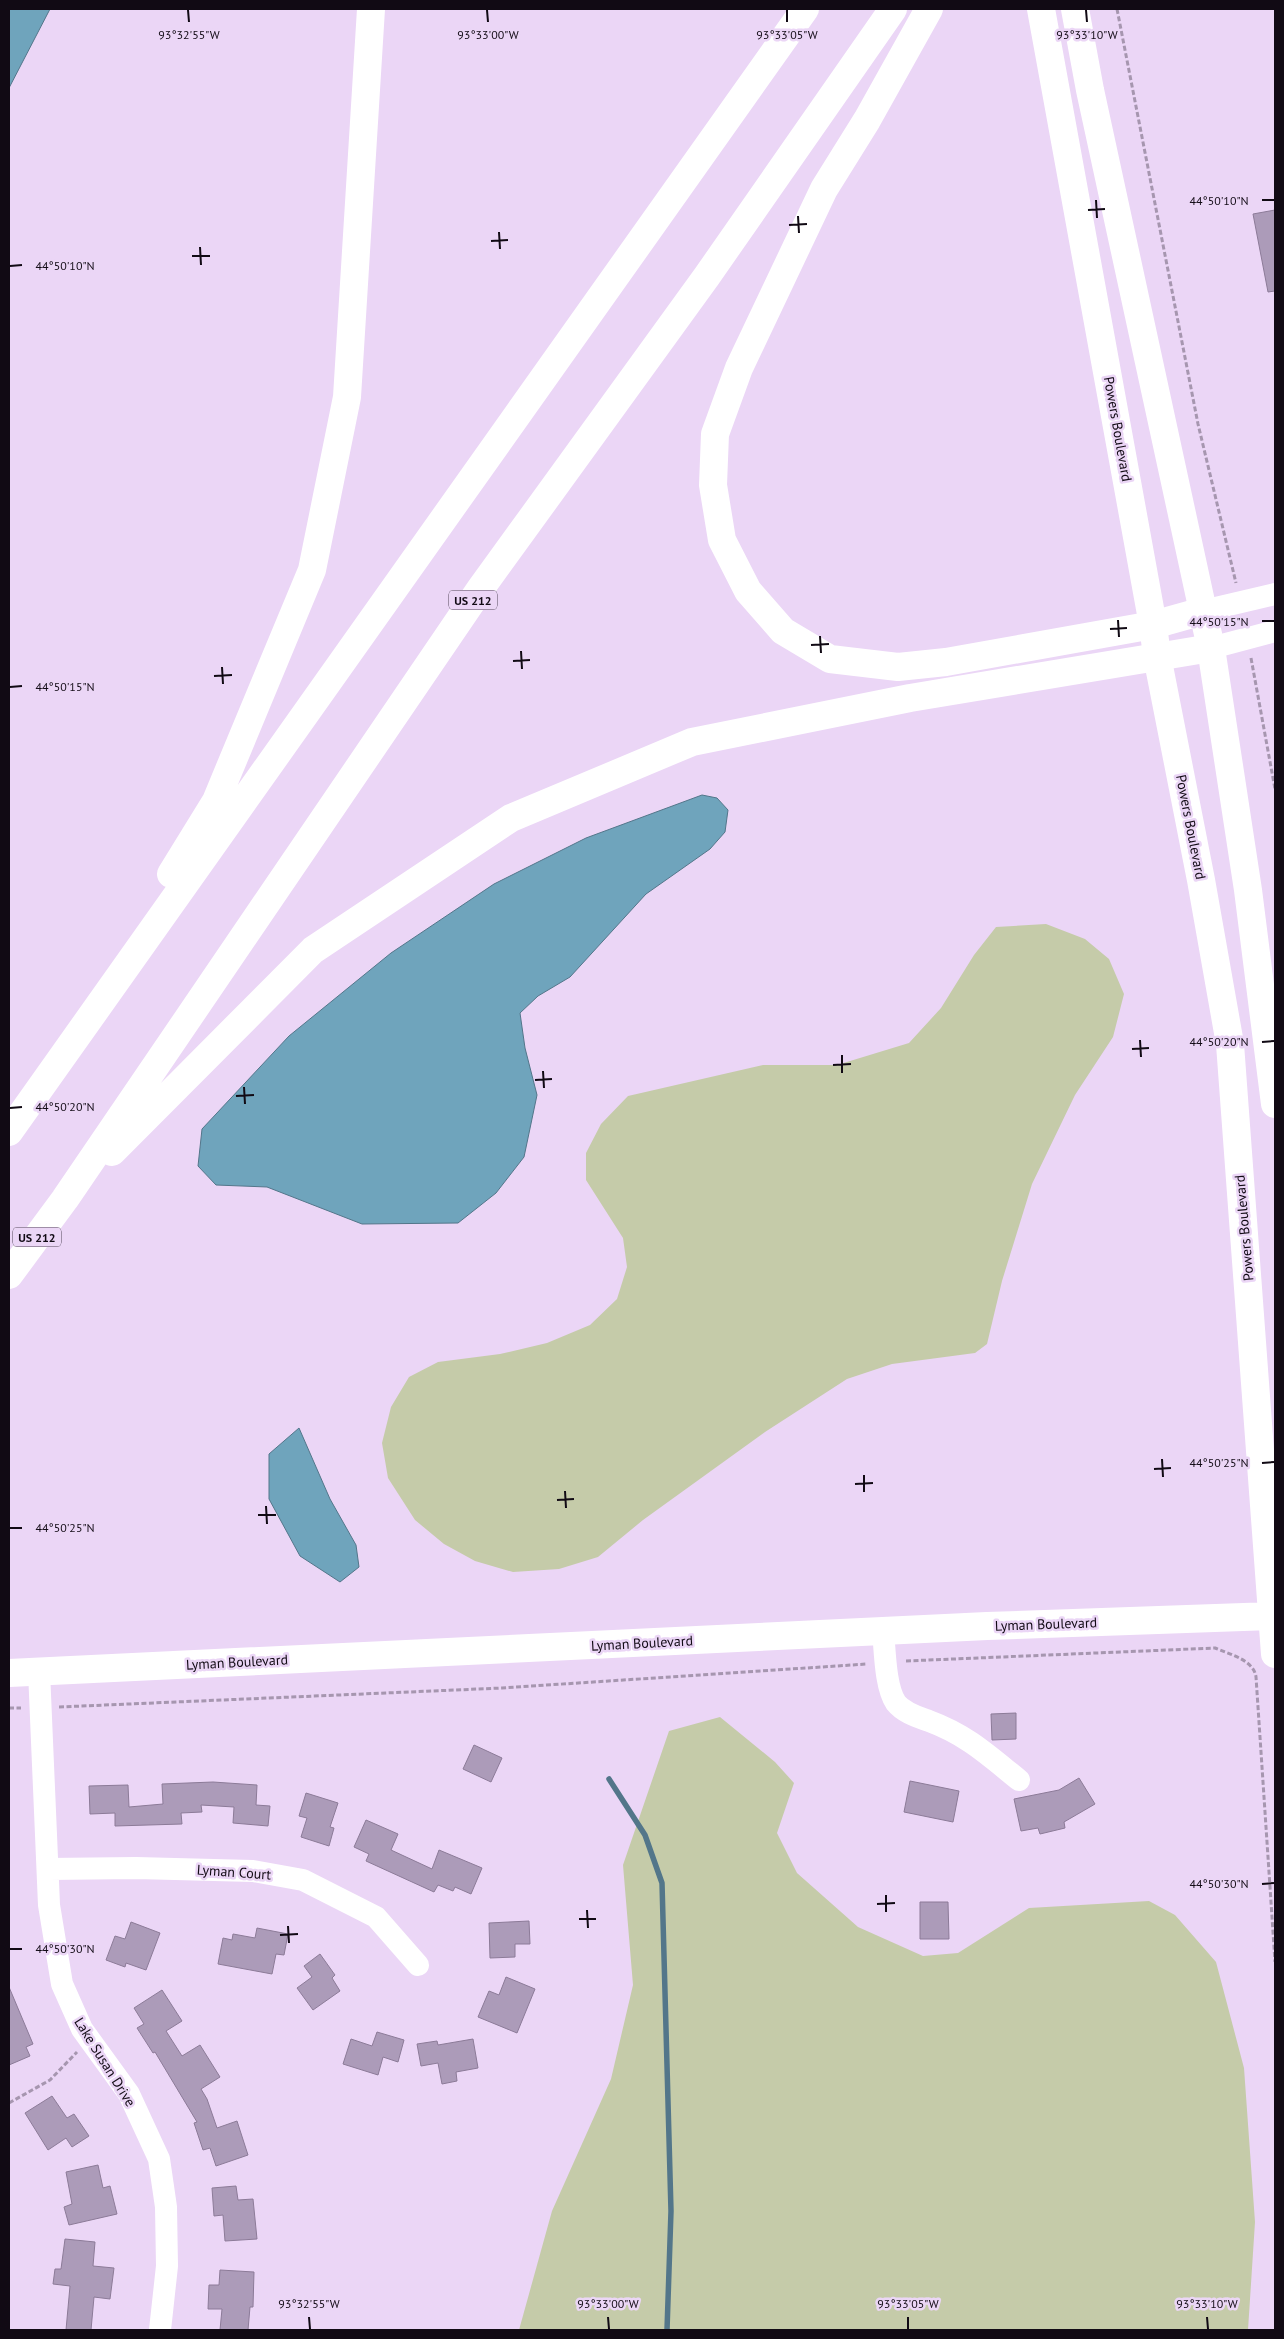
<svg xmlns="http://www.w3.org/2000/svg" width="1284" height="2339" font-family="'PT Sans',sans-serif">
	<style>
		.green { fill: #c5cba9 }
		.water { fill: #6fa4bc; stroke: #53768a }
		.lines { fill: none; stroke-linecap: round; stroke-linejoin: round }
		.stream { stroke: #53768a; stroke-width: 5.5 }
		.building { fill: #ac9bb9; stroke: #8c7b98 }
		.path { stroke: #a696af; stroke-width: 3; stroke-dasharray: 5 2.5; stroke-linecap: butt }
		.minor { stroke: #fff; stroke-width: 22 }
		.major { stroke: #fff; stroke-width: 28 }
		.highway { stroke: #fff; stroke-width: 28 }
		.ticks { fill: none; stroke: #110a14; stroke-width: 2 }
		.labels { text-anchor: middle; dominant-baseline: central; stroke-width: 5; stroke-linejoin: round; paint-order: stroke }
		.shield { fill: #ebd6f6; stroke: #524758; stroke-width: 1 }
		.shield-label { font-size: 12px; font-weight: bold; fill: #110a14 }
		.street-label { font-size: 14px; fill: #110a14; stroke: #ebd6f6 }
		.ticks-label { font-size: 12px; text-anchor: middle; fill: #110a14; stroke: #ebd6f6; stroke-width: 5; stroke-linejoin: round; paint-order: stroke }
	</style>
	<rect width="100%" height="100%" fill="#ebd6f6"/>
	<path class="green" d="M1046,924L1085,939L1109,959L1124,994L1113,1037L1075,1095L1032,1184L1002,1281L987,1344L975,1353L892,1364L847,1379L765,1432L643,1520L598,1557L559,1569L513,1572L475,1561L444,1544L415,1520L388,1478L382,1443L391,1407L409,1377L438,1362L500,1354L547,1343L590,1325L617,1299L627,1267L623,1238L586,1180V1153L601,1124L628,1096L763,1065H837L909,1043L941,1008L974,955L996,927Z
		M720,1717L775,1762L794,1783L777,1833L797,1873L858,1927L923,1956L958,1953L1029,1908L1149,1901L1175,1915L1216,1962L1244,2068L1255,2222L1248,2330H519L552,2211L611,2079L633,1985L623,1865L669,1731Z"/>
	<path class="water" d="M9,9H50L9,88Z
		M702,795L717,798L728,810L725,832L710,849L646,894L570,977L538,996L520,1013L525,1048L537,1095L524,1157L496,1193L458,1223L362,1224L267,1187L216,1185L198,1166L202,1129L289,1036L391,953L494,884L586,838Z
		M299,1428L330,1499L356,1545L359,1567L340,1582L300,1556L269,1499V1454Z"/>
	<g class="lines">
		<path class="stream" d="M609,1779L645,1835L662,1883L671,2211L667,2330"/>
	</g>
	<path class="building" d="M1275,210V291L1268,292L1253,214Z
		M1016,1713V1739L992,1740L991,1714Z
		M474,1745L502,1758L491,1782L463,1769Z
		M1079,1778L1095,1804L1064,1822L1065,1828L1040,1834L1038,1828L1021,1831L1014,1799L1059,1790Z
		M910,1781L959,1791L953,1822L904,1812Z
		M213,1782L257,1785L256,1805L270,1806L268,1826L233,1823L234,1807L201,1805L202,1812L181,1813L182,1824L115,1826V1813L90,1814L89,1786L128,1785L129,1807L163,1804L162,1784Z
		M306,1793L338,1803L330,1827L334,1828L329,1846L301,1837L307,1818L299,1816Z
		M366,1820L398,1834L391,1850L432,1869L439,1850L482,1868L471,1894L455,1887L453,1891L438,1885L434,1892L366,1861L369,1854L354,1847Z
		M920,1902H948L949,1939H920Z
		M529,1921L530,1944H515V1957L490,1958L489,1923Z
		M131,1922L160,1933L146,1970L126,1963L125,1967L106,1960L115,1936L125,1939Z
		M257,1928L288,1934L284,1955L276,1954L272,1974L218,1964L223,1938L232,1940L233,1934L255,1938Z
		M320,1954L335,1975L332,1978L340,1991L313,2010L297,1988L312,1977L304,1966Z
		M506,1977L535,1989L517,2033L478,2017L489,1991L499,1995Z
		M9,1987L33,2044L26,2047L30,2056L9,2065Z
		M162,1990L182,2021L166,2031L182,2056L200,2045L220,2077L201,2089L207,2099L217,2128L237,2121L248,2155L216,2166L210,2148L203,2150L194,2123L197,2122L155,2052L153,2053L137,2028L144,2024L134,2008Z
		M377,2032L404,2040L398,2062L383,2057L378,2075L343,2064L351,2039L372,2046Z
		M473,2039L478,2068L456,2072L457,2081L442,2084L438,2063L421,2066L417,2044L437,2041L438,2045Z
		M52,2096L67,2118L74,2114L89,2136L72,2147L66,2138L48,2150L25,2113Z
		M98,2165L103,2188L110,2186L117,2214L69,2225L64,2207L72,2204L66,2172Z
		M236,2186L238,2200L253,2199L257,2239L225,2241L223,2215L214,2216L212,2188Z
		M65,2239L95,2242L93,2266L114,2268L110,2299L94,2297L91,2330H66L70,2286L53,2284L55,2269H61Z
		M220,2270L254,2272L253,2307H250L248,2330H220L222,2309H208L209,2285H219Z"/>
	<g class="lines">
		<path class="path" d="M1117,9L1198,424L1236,583
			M1251,658L1275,789
			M906,1661L1215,1648C1229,1654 1254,1660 1256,1677L1275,1962
			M59,1707L502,1688L867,1664
			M9,1708H21
			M9,2103L50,2080L77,2052"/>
		<path class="minor" d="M1203,611L1275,594
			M1211,648L1275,631
			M883,1631C885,1650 885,1687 896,1703C904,1713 918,1717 929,1721C967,1735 988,1755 1019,1780
			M39,1671L49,1905L62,1984L82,2029L129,2094L159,2159L166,2207L167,2266L160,2330
			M48,1869L136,1868L253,1871L303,1880L376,1917L418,1965"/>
		<path class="major" d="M1041,9L1153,625L1157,656L1201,880L1230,1044L1275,1654
			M1075,9L1090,90L1211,648L1248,890L1275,1104
			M9,1673L987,1626L1275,1616"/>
		<path class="highway" d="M929,9L867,120L824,189L739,368L715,434L713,485L722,540L748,591L783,631L830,659L898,667L946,662L1153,625L1203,611
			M171,874L216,801L312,570L347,397L371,9
			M9,1132L805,9
			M112,1152L313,950L511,818L692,742L910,698L1211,648
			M9,1275L65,1199L481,588L707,276L893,9"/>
	</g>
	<path class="ticks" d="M188,10L189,22M487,10L488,22M787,10V22M1086,10L1087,22M1096,200L1097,218M1262,200H1274M1088,210L1105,209M798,216L799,233M789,225L807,224M499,232L500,249M491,241L508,240M200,247L201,265M192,256H210M10,266L22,265M1118,620L1119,637M1262,621H1274M1110,629L1127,628M820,636L821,653M811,645L829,644M521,651L522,669M513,661L530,660M222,667L223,684M214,676L232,675M10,687L22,686M1140,1040L1141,1057M1262,1042L1274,1041M1132,1049L1149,1048M842,1055V1073M833,1065L851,1064M543,1071L544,1088M535,1080L552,1079M244,1087L245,1104M236,1096L254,1095M10,1108L22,1107M1162,1459L1163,1477M1262,1463L1274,1462M1154,1469L1171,1468M864,1475V1492M855,1484L873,1483M565,1491L566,1508M557,1500L574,1499M266,1506L267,1524M258,1515H276M10,1528H22M1262,1884L1274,1883M886,1895V1912M877,1904L895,1903M587,1910L588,1928M579,1919H596M288,1926L289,1943M280,1935L298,1934M10,1949H22M309,2317L310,2329M608,2317L609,2329M908,2317V2329M1207,2317L1208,2329"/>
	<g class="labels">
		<g class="shield">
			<rect x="449" y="590.5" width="48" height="19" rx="4"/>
			<rect x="13" y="1227.5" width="48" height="19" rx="4"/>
		</g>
		<g class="shield-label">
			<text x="473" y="600">US 212</text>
			<text x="37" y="1237">US 212</text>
		</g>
		<g class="street-label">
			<text transform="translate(1118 429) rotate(80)">Powers Boulevard</text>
			<text transform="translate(1191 827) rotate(79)">Powers Boulevard</text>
			<text transform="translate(1244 1228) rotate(-95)">Powers Boulevard</text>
			<text transform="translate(1046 1624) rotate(-2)">Lyman Boulevard</text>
			<text transform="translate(642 1643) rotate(-3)">Lyman Boulevard</text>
			<text transform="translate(237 1662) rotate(-3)">Lyman Boulevard</text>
			<text transform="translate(234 1872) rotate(4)">Lyman Court</text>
			<text transform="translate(105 2062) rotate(58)">Lake Susan Drive</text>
		</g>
	</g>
	<g class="ticks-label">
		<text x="189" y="39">93°32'55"W</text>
		<text x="488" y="39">93°33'00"W</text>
		<text x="787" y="39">93°33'05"W</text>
		<text x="1087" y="39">93°33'10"W</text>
		<text x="1219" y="205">44°50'10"N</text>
		<text x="65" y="270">44°50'10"N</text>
		<text x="1219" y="626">44°50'15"N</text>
		<text x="65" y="691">44°50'15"N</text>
		<text x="1219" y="1046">44°50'20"N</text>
		<text x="65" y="1111">44°50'20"N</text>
		<text x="1219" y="1467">44°50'25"N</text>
		<text x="65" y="1532">44°50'25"N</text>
		<text x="1219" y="1888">44°50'30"N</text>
		<text x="65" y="1953">44°50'30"N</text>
		<text x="309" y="2308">93°32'55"W</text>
		<text x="608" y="2308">93°33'00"W</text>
		<text x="908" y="2308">93°33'05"W</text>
		<text x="1207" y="2308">93°33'10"W</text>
	</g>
	<rect width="1284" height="2339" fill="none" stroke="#110a14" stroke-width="20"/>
</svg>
